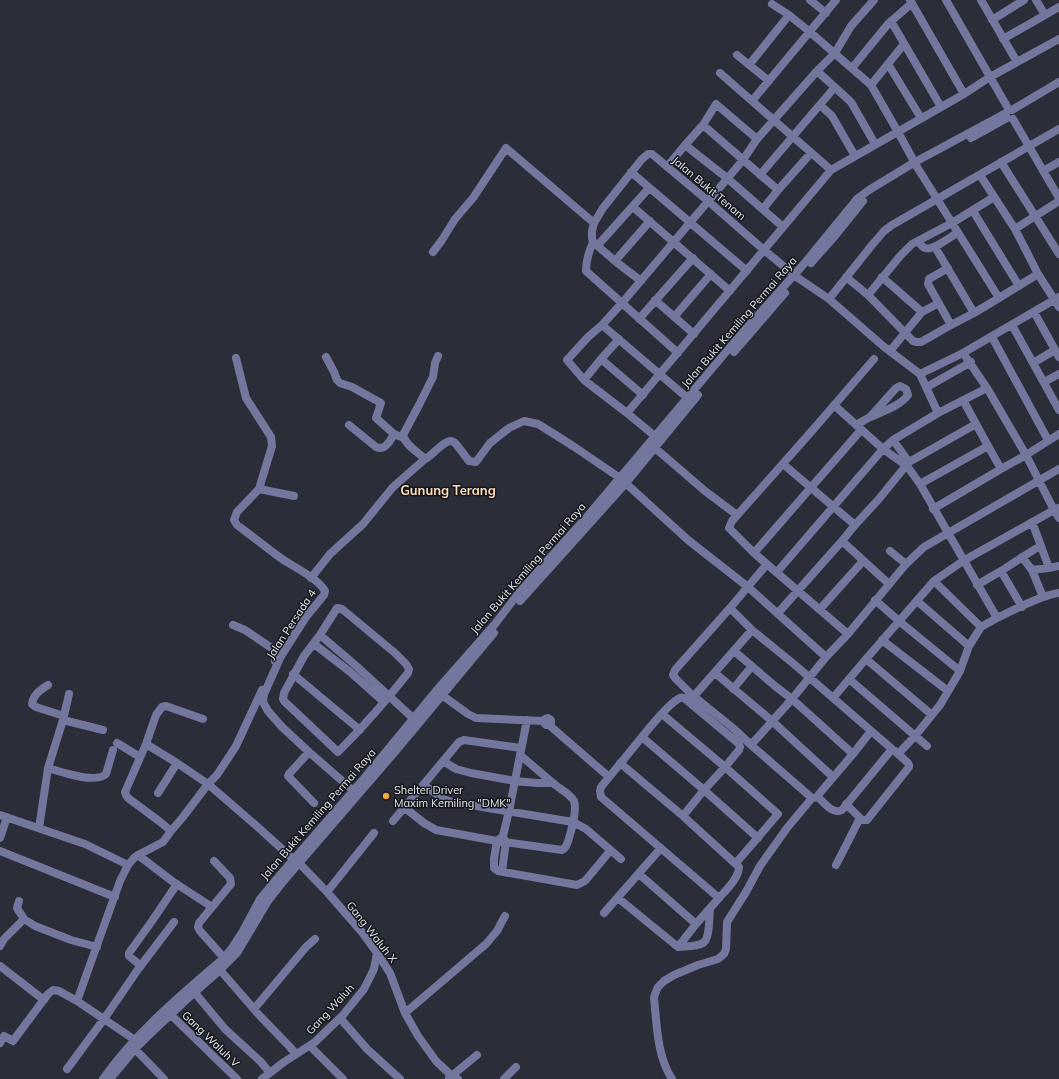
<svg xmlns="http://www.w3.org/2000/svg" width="1059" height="1079" font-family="Mulish,sans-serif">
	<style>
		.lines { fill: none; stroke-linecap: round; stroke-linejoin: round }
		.minor { stroke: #74779d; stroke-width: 8 }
		.poi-dot { fill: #f1a540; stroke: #15161b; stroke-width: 1.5 }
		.labels { text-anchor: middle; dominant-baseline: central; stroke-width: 3; stroke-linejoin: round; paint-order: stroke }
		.street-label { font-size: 11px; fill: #e6e8f0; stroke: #15161b }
		.poi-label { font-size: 11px; fill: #e6e8f0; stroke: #15161b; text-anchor: start }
		.quarter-label { font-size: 13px; font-weight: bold; fill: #fddcb7; stroke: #15161b }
	</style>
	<rect width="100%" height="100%" fill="#2b2d39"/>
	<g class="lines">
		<path class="minor" d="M810,0L826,13
			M910,0L964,94
			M946,0L1009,110
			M981,0L1017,62
			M1036,0L1045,15
			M772,4L789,15L810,32L871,85L898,132L917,167L999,298L1038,274L1015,229L980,175
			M992,20L1024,0
			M891,21L941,107
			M1003,39L1059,7
			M737,55L769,81
			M888,64L921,118
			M749,65L789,15
			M852,68L888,24L912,3
			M817,71L851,102L875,144
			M720,73L831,170
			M871,85L904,44
			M752,101L836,0
			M820,105L832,116L855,156
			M1012,110L1059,82
			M1013,119L1059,198
			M703,125L778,190
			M971,138L1007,118
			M685,145L727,178L783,227
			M1001,162L1059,254
			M667,167L685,145L703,125L716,104L757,139
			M1043,171L1059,162
			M631,172L747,271
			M760,175L835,87
			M633,207L730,291
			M763,209L778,190L811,153
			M973,211L1019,286
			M1015,229L1059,201
			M918,241C920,244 922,247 925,248C933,251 950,237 957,233
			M593,242L592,238V231L594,223L603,208L642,159L648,154H652L708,201L764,250L798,278L829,299L883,346L920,374L938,413L893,440L883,449L777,572
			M598,245L649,188
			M935,247L974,313L951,325
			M433,252L442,240L455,219L473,198L506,148L594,223
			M615,261L650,221
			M811,263L834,237L863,201
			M1038,274L1059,307
			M846,277L868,295L913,341L917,342H921L951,325L928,284L929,279L948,268
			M882,277L922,312L939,303
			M641,281L615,261L593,242C589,251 586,261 586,271L678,353
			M868,295L901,255L912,244L952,223L994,197
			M829,299L872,245L884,231L892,225L1059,129
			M655,300L694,334
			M1034,312L1059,357
			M974,313L999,298
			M674,317L711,274
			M639,319L693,258
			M602,325L691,401
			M1012,325L1059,410
			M992,337L1048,440
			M890,351L922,312
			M734,352L785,293
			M963,353L987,388L1026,455L1059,434
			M326,357L334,372L337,380L340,383L352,387L381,403L376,418L394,434L404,438
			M236,358L246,398L271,437L272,446L259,489
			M601,359L643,395
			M1033,363L1055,350
			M920,374L963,353L1059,297
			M584,380L601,359L619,339
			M1044,382L1059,374
			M927,387L971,362
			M963,400L988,446
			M834,405L883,449L907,466L920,484L997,618L981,627L969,646L960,671L940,705L915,736L898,754
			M627,413L831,170L964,94L990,77L1059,39
			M938,413L987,388
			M349,425L376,447C385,451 390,441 394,434
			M856,425C862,422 867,418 873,416C884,411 901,405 908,395L906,389L900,386L896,388L871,416
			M656,437L627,413L584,380L567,360L588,337L602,325L622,303L743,160L757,139L817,71L835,53L851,26L874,0
			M893,440L909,462
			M655,448L705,491L737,515
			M425,459C433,455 442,442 450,441C453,441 454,442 456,444L469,461L476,462L490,443L509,428L524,421L538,424L573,446L620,478L688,540L748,587L826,657
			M920,484L988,446L1001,469L1026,455L1054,510L1058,508
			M294,496L259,489L237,512L234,520L237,525C252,536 267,548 282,559C294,567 319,579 325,591L324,595L306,617L281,656L264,694L263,702L268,711L282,727L309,752L356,793
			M933,509L1001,469
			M855,525L878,500L909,462L976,424
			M842,541L889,584
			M1041,546L1049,568L1059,566
			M890,551L906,564
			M754,553L861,430
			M1022,557L1032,570
			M1001,571L1035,549L1041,546L1032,522
			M311,578L330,554L363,524L393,487L425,459C418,452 405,445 403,435L419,405L433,377L435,363L438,356
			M934,581L981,627
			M977,585L1001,571L1022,607
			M1043,597L1032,570L1049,568
			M875,600L899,621L960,671
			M520,601L626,483L698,395
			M917,601L969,646
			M337,608L342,609L395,653L406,664L409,669L408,673C386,701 363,727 338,752L284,701L283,699L284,693L304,656L320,635Z
			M730,608L752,630L795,665L892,749L842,810C833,815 824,803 818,797
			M820,609L863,561
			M778,613L842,541L855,525L783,464
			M997,618C1014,610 1041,595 1059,593
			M233,625L245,630L276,651L278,654L275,661
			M848,634L754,553L729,528L732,521L811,432L874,359
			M320,635L354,664L414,719
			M882,640L948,691
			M314,644L349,671L384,702
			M734,651L775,686L792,699L853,754L819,794L818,797L812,798L751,745L733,728L691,694L676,679L673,675L675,670L730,608L767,564
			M866,659L932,715
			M715,673L772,721L833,777
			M293,674L360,730
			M849,679L927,746
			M48,685C40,690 33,695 32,704L36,707L64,716
			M733,689L752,666
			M439,693L468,714L476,718L544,721L545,719L548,718L551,720V723L549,725H546L544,723V721
			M694,696L752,630
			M833,698L866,659L934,581L963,561L1054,510L1059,518
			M63,720L103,730
			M527,720L509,811L503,836L497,841L494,859V868L498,871L577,885L585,881L610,851
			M549,725L609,777
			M642,737L704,790L683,816
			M117,743L140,757
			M146,744L177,763L208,784L260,829L293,859
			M751,745L792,699L826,657L848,634L906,564L924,547L1059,469
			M309,752L289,774L288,776L314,803
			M853,754L871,731
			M443,761L456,769L471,773L515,781L537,783H553
			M620,763L683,816L739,867C739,878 726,890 719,898L601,797L600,791L601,787L642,737C649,728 669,704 678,699C682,697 681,697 684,698L739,744L740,747L739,750L725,767L662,714
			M48,768C61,772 96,784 106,774L113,750
			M424,785L443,799L452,802L573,822L586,829L621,859
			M158,793L177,763
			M846,804L862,820H867L909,767V765L908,763L895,751
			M405,808L424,823L436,830L497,841L562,850C568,847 569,837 571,831C573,823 577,809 574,801C570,793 559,789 553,783C542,774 531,764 520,755
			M0,815L85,844L128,865
			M393,821L459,742L464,740L521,748
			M39,828L48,768L63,720L69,694
			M171,831L183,817L208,784L217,775L236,746L262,690
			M0,838L7,817
			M0,851L115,897
			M138,855L172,881L212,907
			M214,861L230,878L231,884L199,923L198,927L200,931L224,958
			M299,863L327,892L361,931L377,953L390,973L405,1013L418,1036L436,1061L452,1076L458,1079
			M736,863L778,814L725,767L704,790L758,838
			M836,865L860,818
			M502,871L506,842L504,839
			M639,874L696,924
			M327,892L374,833
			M618,898L678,947C685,946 696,947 703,943C710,939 709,917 710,909
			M19,901L17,908L24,919L35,926L71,940L97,947
			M604,913L661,848
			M0,946L4,939L24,919
			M678,947L696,924L719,898
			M0,966L44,1000
			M141,966L129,956V953L152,921L177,884
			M220,970L260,1016L289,1046L296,1054
			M195,993L225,1029L261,1062L270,1073
			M77,1001L120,881L128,865L134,858L138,855L163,842L171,831L159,821L128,798L126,795L125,792L146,744L156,715L162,707L166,706L203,719
			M254,1009L306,947L315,939
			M405,1013L486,944L497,931L505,916
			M170,1014L237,1079
			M340,1018L367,1049L400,1079
			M0,1043L4,1036L13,1041L48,994L53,990L59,991L77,1001L135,1040
			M310,1046L343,1079
			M135,1049L164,1079
			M67,1069L104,1019L139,968L174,922
			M449,1078L477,1055
			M103,1079C136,1032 181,995 224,958L232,948L243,931L260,899L280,875L366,776L436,691L495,624L521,590L585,519L742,333L803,265L857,199L869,190L915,162L1006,113
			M110,1079L135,1049L150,1034L186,1000L220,970L237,953L268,901L282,883L400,746L494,633
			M262,1079L284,1062L315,1042L343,1015L364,989L374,969L377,953
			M504,1079L516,1067
			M672,1079C657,1056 657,1026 654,998L655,994L658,987L664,981L674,975L698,965L718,959L724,954L726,949L727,922L746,892L760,866L787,828L812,798"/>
	</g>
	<circle class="poi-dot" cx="386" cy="796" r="4"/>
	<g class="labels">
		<g class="street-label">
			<text transform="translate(709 188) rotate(40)">Jalan Bukit Tenam</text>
			<text transform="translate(739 322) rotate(-49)">Jalan Bukit Kemiling Permai Raya</text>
			<text transform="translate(528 568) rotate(-49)">Jalan Bukit Kemiling Permai Raya</text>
			<text transform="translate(291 624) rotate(-57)">Jalan Persada 4</text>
			<text transform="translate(318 814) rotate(-49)">Jalan Bukit Kemiling Permai Raya</text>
			<text transform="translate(372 932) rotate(52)">Gang Waluh X</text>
			<text transform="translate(330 1009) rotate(-47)">Gang Waluh</text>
			<text transform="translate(211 1039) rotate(44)">Gang Waluh V</text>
		</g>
		<g class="poi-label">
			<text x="394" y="790">Shelter Driver<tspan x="394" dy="13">Maxim Kemiling "DMK"</tspan></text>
		</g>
		<g class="quarter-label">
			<text x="448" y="490">Gunung Terang</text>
		</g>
	</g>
</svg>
